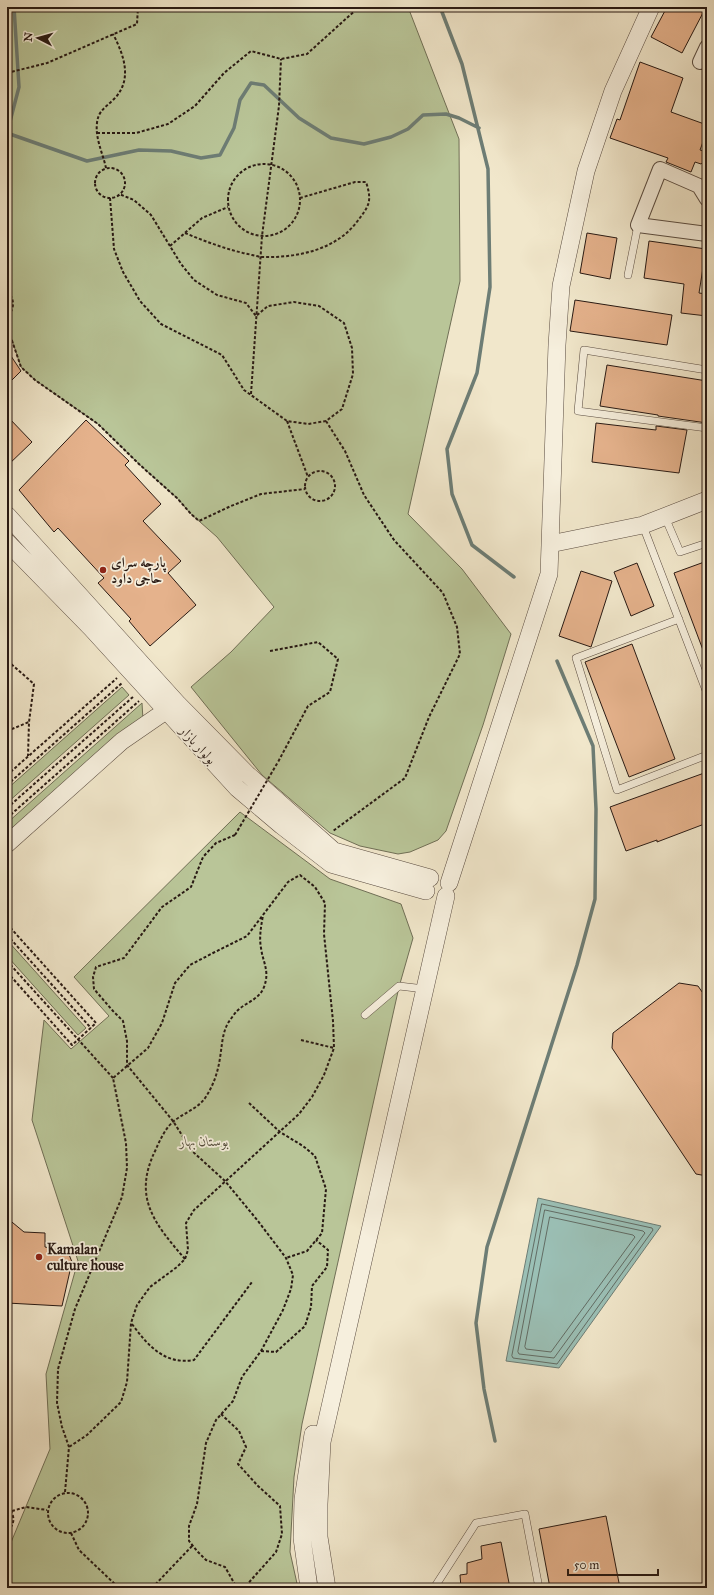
<svg xmlns="http://www.w3.org/2000/svg" width="714" height="1595" font-family="'IM FELL Great Primer',Amiri,serif">
	<style>
		.green { fill: #b9c598; stroke: #706f56 }
		.water { fill: #9bc0b6; stroke: #6d7d75 }
		.lines { fill: none; stroke-linecap: round; stroke-linejoin: round }
		.shore { stroke: #626c64; stroke-width: 1 }
		.stream { stroke: #6d7d75; stroke-width: 3.5 }
		.building { fill: #e5b28c; stroke: #281913 }
		.service-casing { stroke: #5a4c41; stroke-width: 8 }
		.minor-casing { stroke: #5a4c41; stroke-width: 16 }
		.tertiary-casing { stroke: #5a4c41; stroke-width: 18 }
		.path { stroke: #281913; stroke-width: 2; stroke-dasharray: 3 2; stroke-linecap: butt }
		.service { stroke: #f6efdd; stroke-width: 7 }
		.minor { stroke: #f6efdd; stroke-width: 14 }
		.tertiary { stroke: #f6efdd; stroke-width: 17 }
		.path-bridge { stroke: #281913; stroke-width: 2; stroke-dasharray: 3 2; stroke-linecap: butt }
		.poi-dot { fill: #8f2418; stroke: #f6efdd; stroke-width: 1.5 }
		.labels { text-anchor: middle; dominant-baseline: central; stroke-width: 3.5; stroke-linejoin: round; paint-order: stroke }
		.poi-label { font-size: 14px; font-weight: bold; fill: #281913; stroke: #f6efdd; text-anchor: start }
		.street-label { font-size: 14px; fill: #281913; stroke: #f6efdd }
		.park-label { font-size: 14px; font-style: italic; fill: #544d3b; stroke: #f6efdd }
	</style>
	<rect width="100%" height="100%" fill="#f1e7cb"/>
	<filter id="stains"><feTurbulence type="fractalNoise" baseFrequency=".005" numOctaves="4"/><feColorMatrix values="0 0 0 0 .2 0 0 0 0 .09 0 0 0 0 .02 0 0 0 .5 -.17"/></filter>
	<radialGradient id="worn" r=".72"><stop offset=".6" stop-color="#630" stop-opacity="0"/><stop offset="1" stop-color="#630" stop-opacity=".3"/></radialGradient>
	<path class="green" d="M7,7H408L459,139L460,281L408,514L462,569L511,634L483,725L446,831L438,840L410,852L398,854L360,846L330,833L262,775L191,687L231,652L274,607L217,537L191,514L178,499L140,465L98,424L35,380L21,367L7,325Z
		M122,687L129,695L7,803V789Z
		M142,703L143,720L7,833V823Z
		M240,812L330,879L401,904L413,938L399,987L302,1424L294,1477L290,1552L298,1588H7V1552L50,1449L46,1374L78,1261L32,1120L44,1020L71,1049L109,1016L74,977Z
		M7,940L86,1028L78,1035L7,956Z"/>
	<path class="water" d="M538,1198L661,1226L559,1368L506,1361Z"/>
	<g class="lines">
		<path class="shore" d="M542,1204L652,1228L653,1230L557,1364L513,1358L512,1356Z
			M545,1210L643,1231L645,1233L554,1358L519,1354L518,1352Z
			M550,1217L633,1235L635,1237L551,1352L526,1349L525,1347Z"/>
		<path class="stream" d="M442,7V12L462,64L488,169L490,287L477,373L447,449L452,494L472,545L514,577
			M7,133L87,161L139,150L171,151L201,158L220,155L234,128L240,100L251,83L264,85L299,118L331,138L364,144L391,137L408,129L423,115L446,114L459,118L479,128
			M7,133L19,87L14,7
			M495,1441L484,1389L476,1323L487,1247L577,965L595,899L596,809L593,746L557,661"/>
	</g>
	<path class="building" d="M667,7H706L682,53L651,37Z
		M640,62L683,78L671,112L707,125V131L700,150L707,152V159L701,164L695,162L691,172L666,162L668,158L610,138L617,119L620,120Z
		M587,233L617,238L610,279L580,273Z
		M649,241L706,249L699,293L707,294V316L681,313L684,284L644,278Z
		M575,300L672,315L667,345L570,331Z
		M7,350L21,371L7,385Z
		M607,365L707,381V423L658,416V415L600,406Z
		M7,416L32,442L7,466Z
		M86,420L129,461L125,465L161,504L143,521L181,561L168,573L196,605L150,646L129,621L131,619L98,583L104,578L58,528L54,532L19,490Z
		M596,423L656,430V426L687,430L679,473L592,462Z
		M707,561V658H706L674,573Z
		M637,563L654,606L631,616L614,572Z
		M581,571L612,581L591,647L559,636Z
		M632,644L675,759L629,777L585,662Z
		M707,772V823L657,842V840L626,851L610,807Z
		M679,983L698,986L707,999V1176L696,1174L612,1048L613,1033Z
		M7,1218L24,1232L45,1233V1247L68,1252L72,1262L62,1306L7,1303Z
		M606,1516L620,1588H550L539,1529Z
		M501,1542L510,1588H461L460,1575L467,1574V1563L482,1559L481,1546Z"/>
	<g class="lines">
		<defs>
			<path id="service" d="M628,275L638,225
				M707,370L584,350L578,411L707,428
				M665,517L680,552L707,543
				M643,526L707,693
				M679,619L576,658L617,790L707,755
				M365,1015L399,986L416,988
				M434,1588L476,1523L525,1514L539,1588"/>
			<path id="minor" d="M700,62L707,47
				M707,199L699,186L660,169L638,225L707,234"/>
			<path id="tertiary" d="M7,515L177,703L247,774L334,851L430,878
				M7,542L91,628L237,788L282,826L331,864L426,891
				M550,544L643,525L707,500
				M7,844L122,741L167,710
				M449,883L549,574L557,345L561,286L586,171L613,91L651,7
				M309,1588L302,1538L303,1499L313,1434
				M327,1588L319,1537V1504L322,1442L446,896"/>
		</defs>
		<use href="#service" class="service-casing"/>
		<use href="#minor" class="minor-casing"/>
		<use href="#tertiary" class="tertiary-casing"/>
		<path class="path" d="M7,73L47,63L137,24L138,7
			M97,133H136L168,124L195,106L224,73L251,51L281,59L307,54L359,7
			M228 200a36 36 0 1 1 72 0a36 36 0 1 1-72 0Z
			M106,168C103,154 95,138 97,123C98,111 106,107 114,99C133,80 124,55 113,34
			M95 183a15 15 0 1 1 30 0a15 15 0 1 1-30 0Z
			M110,198L114,249L123,272L140,301L161,324L222,355L244,390L287,421L308,424L326,421L342,409L353,374L352,348L344,323L319,306L294,302L268,306L256,316L246,303L217,295L194,280L181,264L151,215L134,200L119,194
			M185,233C204,241 223,248 243,253C249,254 255,256 261,257C295,258 334,251 356,223C368,207 373,203 366,182H355L300,198
			M170,246L202,218L228,207
			M7,291C15,299 15,309 7,316
			M7,326L21,367L35,380L98,424L140,465L178,499L191,514L199,521L231,506L261,494L305,489
			M251,394L262,236L279,106L281,59
			M287,421L308,477
			M326,421L345,451L364,495L394,540L443,593L457,627L460,654L429,717L405,778L333,831
			M305 486a15 15 0 1 1 30 0a15 15 0 1 1-30 0Z
			M270,651L318,642L338,659L330,692L308,706L278,762
			M7,662L10,663L34,684L29,722L28,756
			M7,731L29,722
			M7,775L117,678
			M7,785L122,683
			M7,808L134,696
			M7,818L139,701
			M235,835L216,843L203,857L191,887L162,907L124,958L96,967L93,977L94,989L113,1011L123,1021L127,1041V1065L173,1121L192,1151L225,1181L258,1221L286,1258L293,1275L291,1289L283,1310L261,1351L242,1377L233,1401L216,1420L206,1443L197,1504L189,1526V1541L197,1551L206,1560L225,1567L237,1588
			M7,924L96,1023L72,1045L7,972
			M7,935L91,1028
			M7,961L113,1078
			M301,1040L334,1048
			M249,1103L280,1132L303,1146L315,1156L326,1189L322,1233L307,1251L286,1258
			M185,1259C154,1223 132,1197 156,1149C160,1140 166,1127 174,1121C185,1112 200,1108 207,1095C214,1084 218,1071 220,1058C222,1046 222,1034 228,1023C231,1019 234,1014 237,1011C246,1002 259,1000 264,987C270,971 263,963 261,948C259,937 261,927 263,915
			M132,1324C148,1346 165,1365 194,1360L252,1282
			M261,1351L276,1352L305,1326L311,1307L312,1286L327,1267L328,1250L316,1240
			M221,1414L239,1431L246,1447L238,1464L258,1486L280,1506L282,1534L276,1552L244,1588
			M65,1492L69,1447L62,1427L57,1403L58,1369L75,1309L122,1197L127,1168L126,1143L113,1078L148,1048L162,1023L175,983L190,965L213,953L247,936L288,882L300,875L315,887L325,903L324,934L333,1021L334,1048L324,1075L312,1097L299,1114L194,1210L186,1223L188,1250L185,1259L177,1267L150,1287L137,1305L131,1323L127,1382L121,1402L87,1435L69,1447
			M48 1513a20 20 0 1 1 40 0a20 20 0 1 1-40 0Z
			M7,1507C15,1514 16,1524 7,1531
			M12,1511L26,1507L47,1510
			M71,1533L79,1550L119,1588
			M152,1588L193,1545"/>
		<use href="#service" class="service"/>
		<use href="#minor" class="minor"/>
		<use href="#tertiary" class="tertiary"/>
		<path class="path-bridge" d="M235,835L278,762"/>
	</g>
	<g class="poi-dot">
		<circle cx="103" cy="570" r="4"/>
		<circle cx="39" cy="1257" r="4"/>
	</g>
	<g class="labels">
		<g class="poi-label">
			<text x="111" y="562">پارچه سرای<tspan x="111" dy="16">حاجی داود</tspan></text>
			<text x="47" y="1249">Kamalan<tspan x="47" dy="16">culture house</tspan></text>
		</g>
		<g class="street-label">
			<text transform="translate(198 745) rotate(48)">بولوار بازار</text>
		</g>
		<g class="park-label">
			<text x="204" y="1141">بوستان بهار</text>
		</g>
	</g>
	<rect width="714" height="1595" fill="none" stroke="#f1e7cb" stroke-width="24"/>
	<rect x="8" y="8" width="698" height="1579" fill="none" stroke="#281913" stroke-width="2"/>
	<rect x="12" y="12" width="690" height="1571" fill="none" stroke="#281913"/>
	<g transform="translate(38 38) rotate(276)" stroke="#f6efdd" stroke-width="3" paint-order="stroke">
	<path d="M0-3L7 15L0 10L-7 15Z" fill="#281913"/>
	<text y="-6" font-size="11" font-weight="bold" text-anchor="middle" fill="#281913">N</text>
	</g>
	<path d="M568 1569v6h90v-6" fill="none" stroke="#281913" stroke-width="2"/>
	<text x="574" y="1569" font-size="12" fill="#281913" stroke="#f6efdd" stroke-width="3" paint-order="stroke">50 m</text>
	<rect width="100%" height="100%" filter="url(#stains)"/>
	<rect width="100%" height="100%" fill="url(#worn)"/>
</svg>
